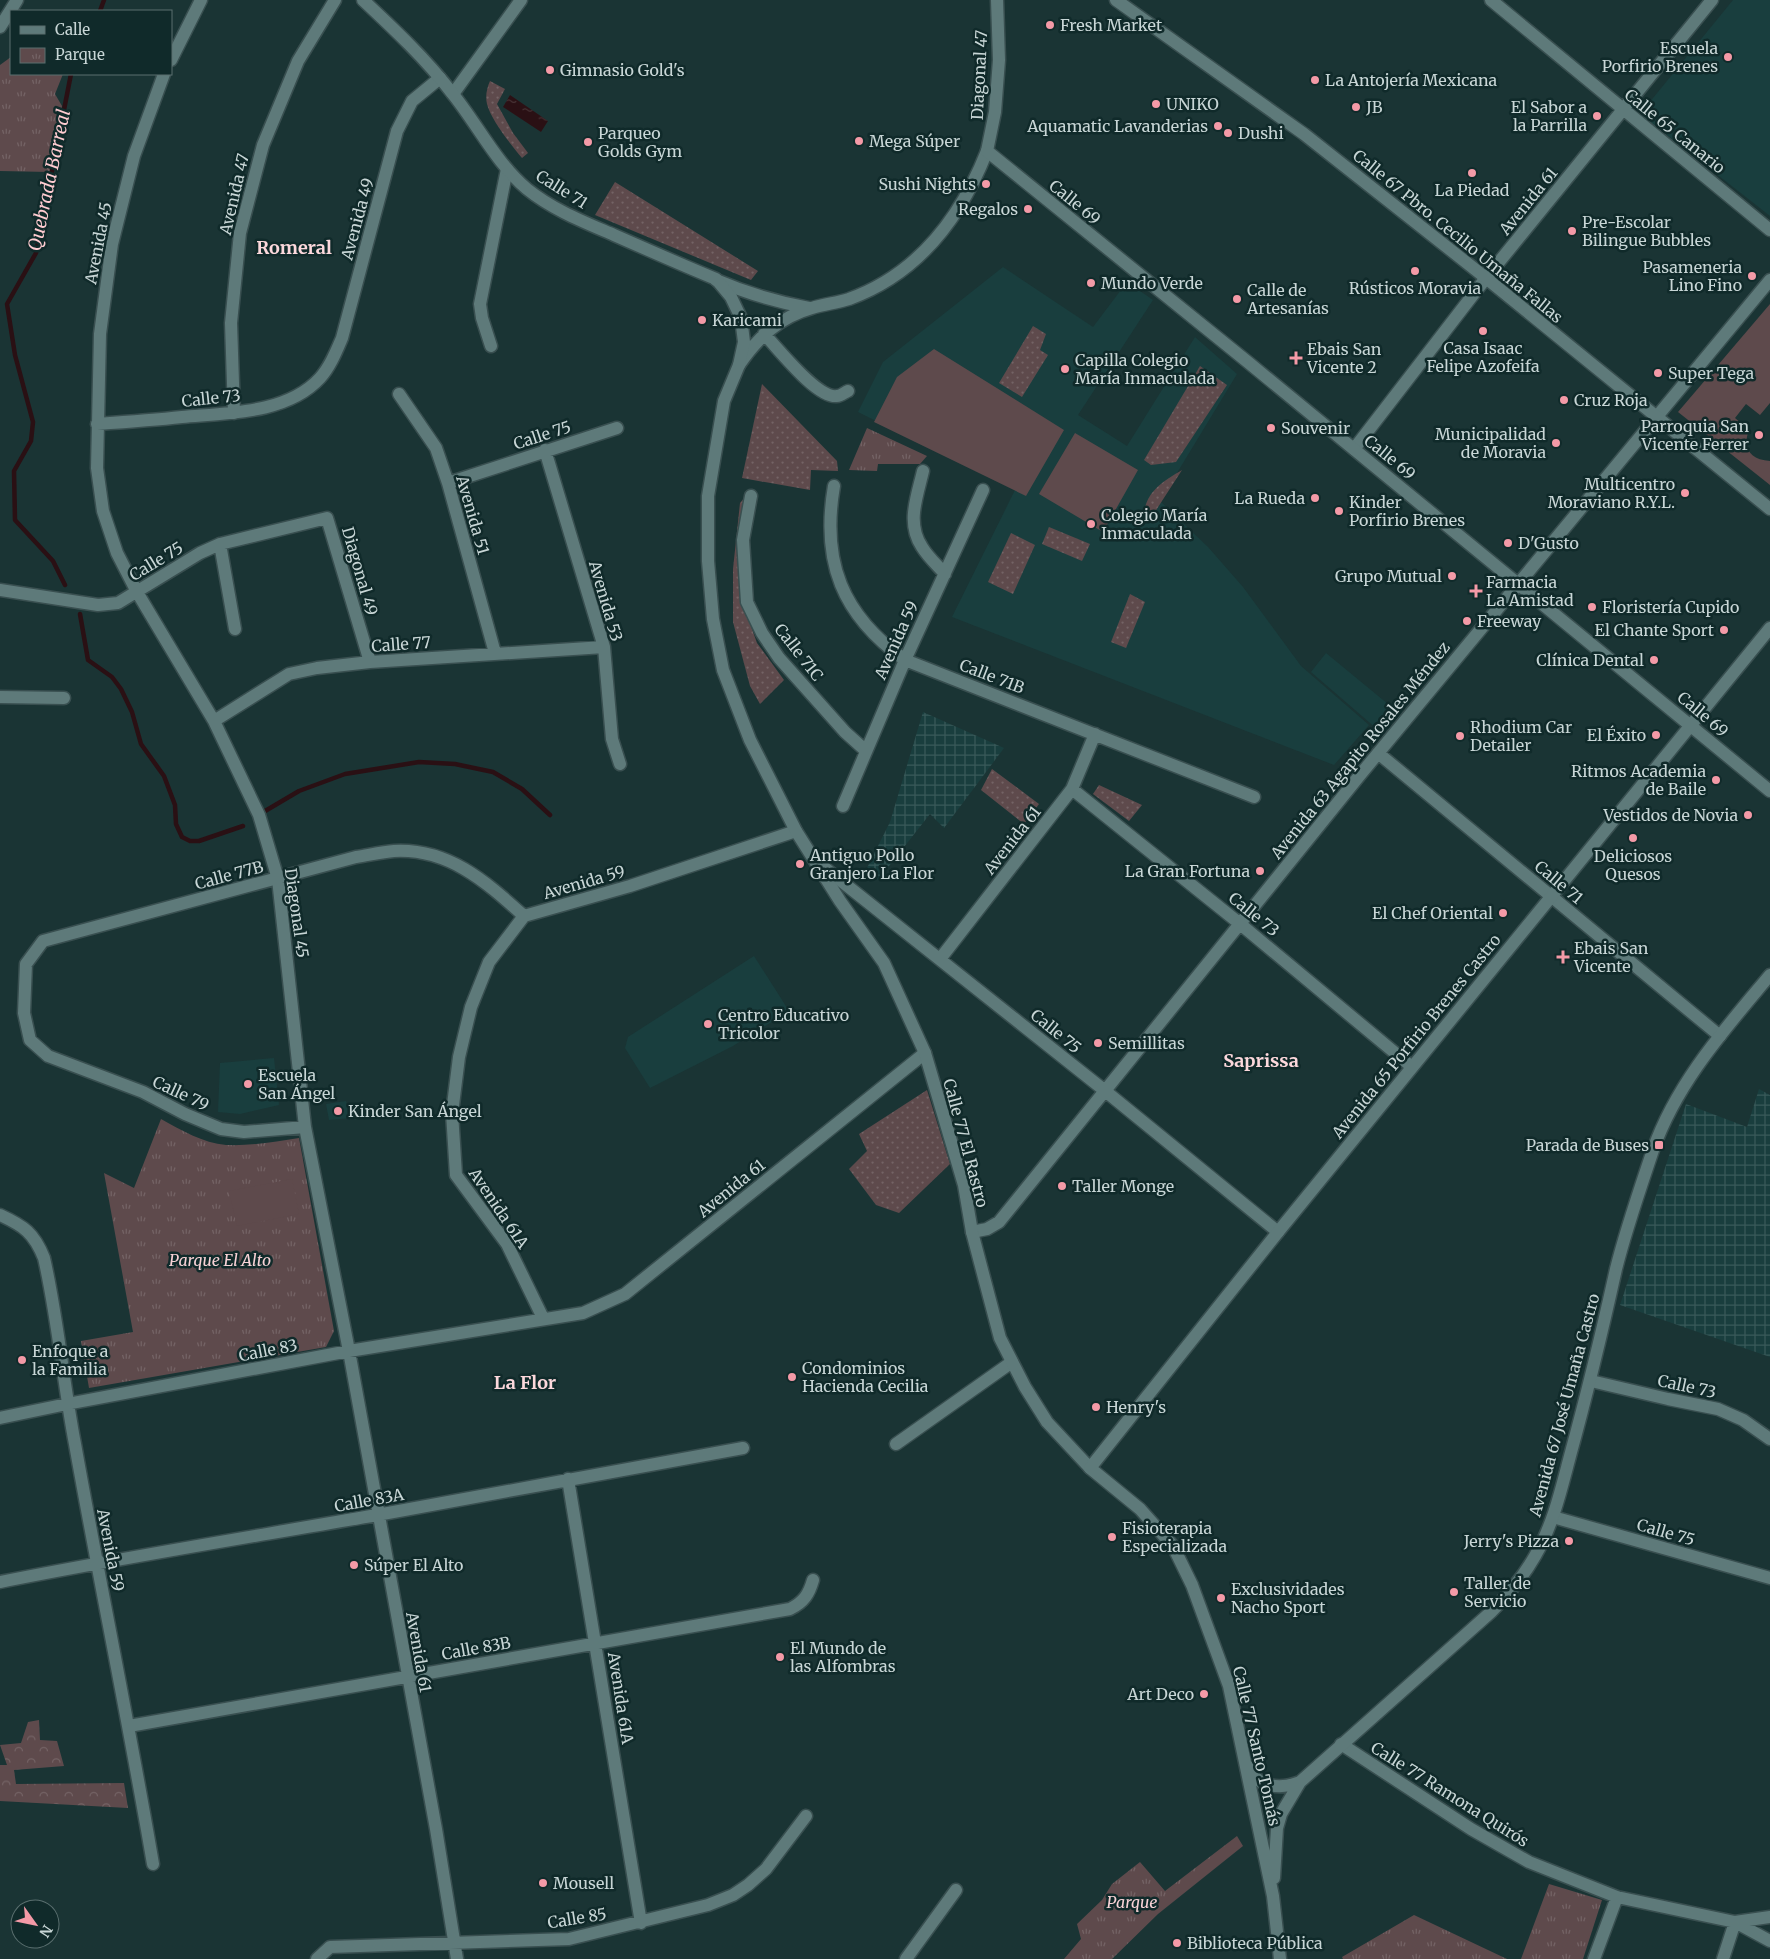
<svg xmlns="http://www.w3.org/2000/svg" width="1770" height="1959" font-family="Merriweather,serif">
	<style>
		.built { fill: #193e3e }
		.industrial { fill: url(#industrial-grid) }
		.grass { fill: url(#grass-dots) }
		.forest { fill: url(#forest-crowns) }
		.park { fill: url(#park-tufts) }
		.garden { fill: #5e4a4c }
		.water { fill: url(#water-ripples) }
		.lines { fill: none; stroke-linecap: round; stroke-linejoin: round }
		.stream { stroke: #2a1014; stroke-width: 4.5 }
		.minor-casing { stroke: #394f50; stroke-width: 15 }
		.tertiary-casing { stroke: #394f50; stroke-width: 15 }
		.secondary-casing { stroke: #394f50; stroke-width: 15 }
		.minor { stroke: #5e7a7a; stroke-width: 12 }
		.tertiary { stroke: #5e7a7a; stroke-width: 12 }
		.secondary { stroke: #5e7a7a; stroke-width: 12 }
		.poi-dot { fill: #f49aa7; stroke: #102a2a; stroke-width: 2 }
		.labels { text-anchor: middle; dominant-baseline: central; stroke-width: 5; stroke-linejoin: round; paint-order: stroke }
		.poi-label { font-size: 16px; fill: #c8d6d6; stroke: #102a2a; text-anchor: start }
		.street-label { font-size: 16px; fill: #c8d6d6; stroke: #102a2a }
		.park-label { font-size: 16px; font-style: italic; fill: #f8d2d6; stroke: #102a2a }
		.water-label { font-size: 18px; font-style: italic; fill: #ffccd1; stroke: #102a2a }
		.neighbourhood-label { font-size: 18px; font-weight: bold; fill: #fcd8dc; stroke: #102a2a }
	</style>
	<defs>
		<pattern id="industrial-grid" width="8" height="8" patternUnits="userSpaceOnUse" patternTransform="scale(1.25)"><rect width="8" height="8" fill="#193e3e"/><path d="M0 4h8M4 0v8" fill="none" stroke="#395959"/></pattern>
		<pattern id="grass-dots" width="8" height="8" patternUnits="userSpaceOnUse" patternTransform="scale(1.25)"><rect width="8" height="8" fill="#5e4a4c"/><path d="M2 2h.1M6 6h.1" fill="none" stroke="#746365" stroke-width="1.8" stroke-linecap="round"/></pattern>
		<pattern id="forest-crowns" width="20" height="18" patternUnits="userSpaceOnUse" patternTransform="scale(1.25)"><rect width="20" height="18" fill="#5e4a4c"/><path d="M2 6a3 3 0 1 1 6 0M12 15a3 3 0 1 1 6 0" fill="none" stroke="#746365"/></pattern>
		<pattern id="park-tufts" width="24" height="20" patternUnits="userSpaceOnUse" patternTransform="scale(1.25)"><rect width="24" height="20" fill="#5e4a4c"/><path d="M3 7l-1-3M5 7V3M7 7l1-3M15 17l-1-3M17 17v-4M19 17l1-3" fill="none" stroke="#746365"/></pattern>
		<pattern id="water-ripples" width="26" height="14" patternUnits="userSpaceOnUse" patternTransform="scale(1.25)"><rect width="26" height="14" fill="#2a1014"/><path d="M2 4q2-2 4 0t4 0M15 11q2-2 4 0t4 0" fill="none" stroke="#473235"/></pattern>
	</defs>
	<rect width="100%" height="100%" fill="#1a3434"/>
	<path class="built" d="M1733,0H1770V216L1640,114Z
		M1003,267L1093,327L1127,282L1153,300L1078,415L1127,446L1195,337L1237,374L1160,501L1208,547L1243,587L1301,666L1369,725L1334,765L952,617L1015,490L858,412L883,362Z
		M1326,653L1394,709L1377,729L1311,672Z
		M754,956L789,1011L733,1046L650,1088L625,1048L628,1037Z
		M274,1058L279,1105L240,1114L218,1112L220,1063Z
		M346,1101L351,1118L329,1120L326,1104Z"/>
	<path class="industrial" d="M923,712L1004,748L944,828L930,814L878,880L866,870L890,822Z
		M1759,1089L1770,1095V1357L1620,1305L1686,1104L1747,1127Z"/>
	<path class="grass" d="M490,81L505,89L497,104L513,133L528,153L522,158C512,146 491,120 487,104C485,96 487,88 490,81Z
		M615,182L758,271L751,280L595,215Z
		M1033,326L1046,334L1040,350L1048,355L1022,397L999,383Z
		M1200,366L1227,385L1176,462L1151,465L1144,460Z
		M762,384L837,461L838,471L811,470L810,490L742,478Z
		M1182,470L1151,518L1144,514C1146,491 1164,481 1182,470Z
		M745,497L742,601L757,643L784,680L760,704L750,686L733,622V569L740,503Z
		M1049,527L1090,544L1082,561L1042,544Z
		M1011,533L1035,545L1013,594L988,582Z
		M1130,594L1145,602L1126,648L1111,642Z
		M992,769L1039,804L1024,824L981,790Z
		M1099,785L1142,805L1129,821L1093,794Z
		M927,1090L950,1164L899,1213L876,1205L849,1169L867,1151L859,1134Z"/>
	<path class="forest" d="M39,1720L40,1740L57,1741L64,1766L14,1770L16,1784L124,1783L128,1808L0,1801V1765H7L0,1745L21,1743L28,1722Z"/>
	<path class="park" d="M11,57V74H63L55,94L62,106L50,172L0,171V65Z
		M867,428L927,456L920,464H878L877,471L849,470Z
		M161,1119C181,1130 203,1143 226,1145C250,1146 275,1142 299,1138L334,1331L326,1347L89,1388L81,1341L133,1332L104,1173L134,1188Z
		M1237,1836L1243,1846L1158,1914L1112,1959H1064L1081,1939L1077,1924L1102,1900L1112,1884L1140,1862L1165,1891Z
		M1549,1884L1602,1900L1583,1959H1521Z
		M1414,1915L1507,1959H1343L1342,1957Z"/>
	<path class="garden" d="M1770,304V403L1760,415L1746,404L1735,418L1749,430C1742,448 1750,460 1770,461V485L1678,412Z
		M934,349L1064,430L1026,496L874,422L897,377Z
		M1075,433L1138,470L1103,532L1039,494Z
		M292,1179L299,1214L237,1226L229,1191Z"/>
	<path class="water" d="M510,95L548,121L541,132L503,107Z"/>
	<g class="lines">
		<path class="stream" d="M100,11L104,0
			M65,585L53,561L15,520L14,471L31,441L33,422L15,355L7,304L36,253L71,74
			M80,614L88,660L112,677L121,689L132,712L141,744L164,776L175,805L176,824L182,837L190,841H199L243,826
			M260,814L299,791L345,774L419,762L455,764L493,772L522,789L550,815"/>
		<defs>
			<path id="minor" d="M1491,0L1770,230
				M0,27L17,0
				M171,60L201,0
				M164,74L134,156L112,244L100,334L97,468L103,511L117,553L137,592L214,721L259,815L278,879L305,1127L349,1351L436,1829L457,1959
				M453,94L521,0
				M716,280C746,293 777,302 809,308
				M764,334C778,348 817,399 837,396C841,396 845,392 848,391
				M491,346L482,318L480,304L507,169
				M739,365C758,337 780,317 812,308C824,304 837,303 849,299C918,274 961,217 987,151
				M399,394L436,448L448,483L495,653
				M234,413L231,323L240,233L263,145L298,61L335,0
				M97,424C126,422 154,420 182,417C227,413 287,414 320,378C330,367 336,352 342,338L397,131L412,101L440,78
				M1354,449L1486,278L1712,0
				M545,450L604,647L612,739L620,764
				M923,471C917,497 906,523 922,547C928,557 937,565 945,574
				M448,483L617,428
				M834,486C821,562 842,615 905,660L1254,797
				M751,496L743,540L747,602L762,633L779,658L845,732L865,750
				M220,544L235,629
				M0,590L98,605L118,603L200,553L220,544L327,518L370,662
				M0,697L64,698
				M214,721L289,674L317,668L370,662L604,647
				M1378,753L1720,1036
				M1072,789L1239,923L1412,1067
				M843,806L905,660L983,490
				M816,861L1104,1090L1278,1232
				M524,916L489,962L471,1007L459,1057L452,1113L456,1175L507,1244L543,1318
				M524,916L630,886L796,831
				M940,959L1072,789L1095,734
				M305,1127L244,1132L221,1129L185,1114L143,1092L48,1056L30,1040L24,1013L26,964L43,941L356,857C369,855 382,852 394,851C449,848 486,882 524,916
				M0,1215C24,1226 34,1233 44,1258C58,1319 63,1382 75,1444C100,1584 129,1724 153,1864
				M972,1232L987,1229L999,1222L1360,775L1770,280
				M1591,1381L1668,1399L1718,1409L1743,1420L1770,1439
				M0,1418L67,1404L349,1351L583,1313L625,1294L925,1053
				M896,1444L1012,1362
				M568,1479L641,1923
				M1553,1517L1770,1578
				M0,1582C125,1557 251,1537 377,1515C499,1493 621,1470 743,1448
				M129,1726L790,1609C804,1602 809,1594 813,1580
				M1341,1744L1471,1829L1529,1862L1617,1897L1735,1922L1770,1941
				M317,1959L330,1947L569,1939L708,1905L733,1895L748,1885L766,1869L806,1816
				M906,1959L956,1890
				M1594,1959L1617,1897
				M1723,1959L1735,1922L1770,1917"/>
			<path id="tertiary" d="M363,0C394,29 426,59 452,93C478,125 496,163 527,189C553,210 584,222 614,235C648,250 682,265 716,279L731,297L741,318L744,342L739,365L724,401L708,496V561L713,619L723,670L750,740L796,831L840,901L884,963L925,1053L964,1185L972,1232L1000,1338L1025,1387L1047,1422L1090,1468"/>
			<path id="secondary" d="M997,0L999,60L995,112L987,151L1249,363L1770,791
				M1116,0L1304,134L1486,278L1770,509
				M1249,1767C1257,1789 1282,1789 1300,1782
				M1274,1878L1277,1828L1281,1814L1300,1782L1491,1612C1508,1595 1523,1577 1535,1556C1553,1525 1561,1490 1570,1456C1587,1394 1602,1332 1616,1269C1626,1229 1640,1189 1653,1150C1677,1082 1725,1029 1770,975
				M1280,1959L1273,1896L1229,1686L1192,1585L1173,1546L1140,1509L1090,1468L1278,1232L1770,628"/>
		</defs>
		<use href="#minor" class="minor-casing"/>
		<use href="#tertiary" class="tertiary-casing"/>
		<use href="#secondary" class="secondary-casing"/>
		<use href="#minor" class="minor"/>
		<use href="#tertiary" class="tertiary"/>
		<use href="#secondary" class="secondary"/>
	</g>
	<g class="poi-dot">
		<circle cx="1050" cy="25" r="5"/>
		<circle cx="1728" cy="57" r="5"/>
		<circle cx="550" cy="70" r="5"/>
		<circle cx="1315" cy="80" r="5"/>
		<circle cx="1156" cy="104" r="5"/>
		<circle cx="1356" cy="107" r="5"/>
		<circle cx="1597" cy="116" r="5"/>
		<circle cx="1218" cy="126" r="5"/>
		<circle cx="1228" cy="133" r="5"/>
		<circle cx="859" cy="141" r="5"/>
		<circle cx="588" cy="142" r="5"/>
		<circle cx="1472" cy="173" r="5"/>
		<circle cx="986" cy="184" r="5"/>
		<circle cx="1028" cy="209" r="5"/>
		<circle cx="1572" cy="231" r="5"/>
		<circle cx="1415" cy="271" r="5"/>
		<circle cx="1752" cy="276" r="5"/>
		<circle cx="1091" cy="283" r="5"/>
		<circle cx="1237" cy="299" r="5"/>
		<circle cx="702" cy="320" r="5"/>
		<circle cx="1483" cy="331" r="5"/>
		<path d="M1293.5 350.5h5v5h5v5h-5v5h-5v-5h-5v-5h5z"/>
		<circle cx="1065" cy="369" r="5"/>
		<circle cx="1658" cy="373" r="5"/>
		<circle cx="1564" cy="400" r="5"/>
		<circle cx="1271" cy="428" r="5"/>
		<circle cx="1759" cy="435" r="5"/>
		<circle cx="1556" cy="443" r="5"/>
		<circle cx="1685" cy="493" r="5"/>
		<circle cx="1315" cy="498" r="5"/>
		<circle cx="1339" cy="511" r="5"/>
		<circle cx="1091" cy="524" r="5"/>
		<circle cx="1508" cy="543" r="5"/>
		<circle cx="1452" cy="576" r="5"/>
		<path d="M1473.5 583.5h5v5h5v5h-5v5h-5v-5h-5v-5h5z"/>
		<circle cx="1592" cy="607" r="5"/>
		<circle cx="1467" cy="621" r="5"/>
		<circle cx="1724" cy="630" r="5"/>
		<circle cx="1654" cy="660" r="5"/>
		<circle cx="1656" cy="735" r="5"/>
		<circle cx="1460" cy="736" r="5"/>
		<circle cx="1716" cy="780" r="5"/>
		<circle cx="1748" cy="815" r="5"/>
		<circle cx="1633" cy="838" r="5"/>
		<circle cx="800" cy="864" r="5"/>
		<circle cx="1260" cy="871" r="5"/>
		<circle cx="1503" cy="913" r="5"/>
		<path d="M1560.5 949.5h5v5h5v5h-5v5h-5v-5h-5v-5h5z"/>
		<circle cx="708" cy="1024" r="5"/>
		<circle cx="1098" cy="1043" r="5"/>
		<circle cx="248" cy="1084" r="5"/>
		<circle cx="338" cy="1111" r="5"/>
		<rect x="1654" y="1140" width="10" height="10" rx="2.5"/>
		<circle cx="1062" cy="1186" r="5"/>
		<circle cx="22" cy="1360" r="5"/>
		<circle cx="792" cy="1377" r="5"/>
		<circle cx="1096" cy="1407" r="5"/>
		<circle cx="1112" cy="1537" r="5"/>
		<circle cx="1569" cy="1541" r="5"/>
		<circle cx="354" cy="1565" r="5"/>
		<circle cx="1454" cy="1592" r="5"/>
		<circle cx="1221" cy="1598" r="5"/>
		<circle cx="780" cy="1657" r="5"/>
		<circle cx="1204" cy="1694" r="5"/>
		<circle cx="543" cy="1883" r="5"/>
		<circle cx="1177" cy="1943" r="5"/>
	</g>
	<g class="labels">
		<g class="poi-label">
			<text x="1060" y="25">Fresh Market</text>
			<text x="1718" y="48" text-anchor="end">Escuela<tspan x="1718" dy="18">Porfirio Brenes</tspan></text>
			<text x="560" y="70">Gimnasio Gold's</text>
			<text x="1325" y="80">La Antojería Mexicana</text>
			<text x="1166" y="104">UNIKO</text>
			<text x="1366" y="107">JB</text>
			<text x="1587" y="107" text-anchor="end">El Sabor a<tspan x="1587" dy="18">la Parrilla</tspan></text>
			<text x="1208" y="126" text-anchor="end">Aquamatic Lavanderias</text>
			<text x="598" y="133">Parqueo<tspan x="598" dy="18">Golds Gym</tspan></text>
			<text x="1238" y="133">Dushi</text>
			<text x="869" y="141">Mega Súper</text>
			<text x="976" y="184" text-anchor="end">Sushi Nights</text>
			<text x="1472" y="190" text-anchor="middle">La Piedad</text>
			<text x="1018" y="209" text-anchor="end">Regalos</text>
			<text x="1582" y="222">Pre-Escolar<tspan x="1582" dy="18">Bilingue Bubbles</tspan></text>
			<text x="1742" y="267" text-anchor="end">Pasameneria<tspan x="1742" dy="18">Lino Fino</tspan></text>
			<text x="1101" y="283">Mundo Verde</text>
			<text x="1415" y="288" text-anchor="middle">Rústicos Moravia</text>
			<text x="1247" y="290">Calle de<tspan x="1247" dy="18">Artesanías</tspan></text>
			<text x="712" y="320">Karicami</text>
			<text x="1483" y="348" text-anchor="middle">Casa Isaac<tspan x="1483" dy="18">Felipe Azofeifa</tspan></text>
			<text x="1307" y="349">Ebais San<tspan x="1307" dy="18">Vicente 2</tspan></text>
			<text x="1075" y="360">Capilla Colegio<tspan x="1075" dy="18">María Inmaculada</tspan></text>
			<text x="1668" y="373">Super Tega</text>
			<text x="1574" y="400">Cruz Roja</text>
			<text x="1749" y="426" text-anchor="end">Parroquia San<tspan x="1749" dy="18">Vicente Ferrer</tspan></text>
			<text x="1281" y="428">Souvenir</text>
			<text x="1546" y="434" text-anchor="end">Municipalidad<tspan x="1546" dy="18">de Moravia</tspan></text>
			<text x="1675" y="484" text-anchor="end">Multicentro<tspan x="1675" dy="18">Moraviano R.Y.L.</tspan></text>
			<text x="1305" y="498" text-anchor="end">La Rueda</text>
			<text x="1349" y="502">Kinder<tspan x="1349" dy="18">Porfirio Brenes</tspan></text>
			<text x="1101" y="515">Colegio María<tspan x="1101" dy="18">Inmaculada</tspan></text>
			<text x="1518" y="543">D'Gusto</text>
			<text x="1442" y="576" text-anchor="end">Grupo Mutual</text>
			<text x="1486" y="582">Farmacia<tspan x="1486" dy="18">La Amistad</tspan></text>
			<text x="1602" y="607">Floristería Cupido</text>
			<text x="1477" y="621">Freeway</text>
			<text x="1714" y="630" text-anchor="end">El Chante Sport</text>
			<text x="1644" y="660" text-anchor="end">Clínica Dental</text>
			<text x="1470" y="727">Rhodium Car<tspan x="1470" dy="18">Detailer</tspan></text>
			<text x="1646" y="735" text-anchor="end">El Éxito</text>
			<text x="1706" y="771" text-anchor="end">Ritmos Academia<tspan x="1706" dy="18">de Baile</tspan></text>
			<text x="1738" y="815" text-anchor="end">Vestidos de Novia</text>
			<text x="810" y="855">Antiguo Pollo<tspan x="810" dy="18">Granjero La Flor</tspan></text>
			<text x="1633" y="856" text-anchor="middle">Deliciosos<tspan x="1633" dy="18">Quesos</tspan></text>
			<text x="1250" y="871" text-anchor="end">La Gran Fortuna</text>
			<text x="1493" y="913" text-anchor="end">El Chef Oriental</text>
			<text x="1574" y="948">Ebais San<tspan x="1574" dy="18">Vicente</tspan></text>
			<text x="718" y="1015">Centro Educativo<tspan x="718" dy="18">Tricolor</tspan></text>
			<text x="1108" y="1043">Semillitas</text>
			<text x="258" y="1075">Escuela<tspan x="258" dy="18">San Ángel</tspan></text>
			<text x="348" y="1111">Kinder San Ángel</text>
			<text x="1649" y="1145" text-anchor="end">Parada de Buses</text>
			<text x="1072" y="1186">Taller Monge</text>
			<text x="32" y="1351">Enfoque a<tspan x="32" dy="18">la Familia</tspan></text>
			<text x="802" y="1368">Condominios<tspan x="802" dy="18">Hacienda Cecilia</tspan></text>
			<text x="1106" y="1407">Henry's</text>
			<text x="1122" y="1528">Fisioterapia<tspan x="1122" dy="18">Especializada</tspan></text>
			<text x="1559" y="1541" text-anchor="end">Jerry's Pizza</text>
			<text x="364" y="1565">Súper El Alto</text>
			<text x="1464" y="1583">Taller de<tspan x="1464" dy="18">Servicio</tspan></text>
			<text x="1231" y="1589">Exclusividades<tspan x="1231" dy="18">Nacho Sport</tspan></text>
			<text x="790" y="1648">El Mundo de<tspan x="790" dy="18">las Alfombras</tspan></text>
			<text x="1194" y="1694" text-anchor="end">Art Deco</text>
			<text x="553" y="1883">Mousell</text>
			<text x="1187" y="1943">Biblioteca Pública</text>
		</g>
		<g class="street-label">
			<text transform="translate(979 75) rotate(-87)">Diagonal 47</text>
			<text transform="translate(1675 131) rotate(39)">Calle 65 Canario</text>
			<text transform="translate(562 189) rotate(32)">Calle 71</text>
			<text transform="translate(234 194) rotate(-77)">Avenida 47</text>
			<text transform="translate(1528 201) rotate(-51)">Avenida 61</text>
			<text transform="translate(1075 202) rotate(39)">Calle 69</text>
			<text transform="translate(357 219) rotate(-75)">Avenida 49</text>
			<text transform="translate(1458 236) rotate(39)">Calle 67 Pbro. Cecilio Umaña Fallas</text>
			<text transform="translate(98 243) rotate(-79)">Avenida 45</text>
			<text transform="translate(211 398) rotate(-6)">Calle 73</text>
			<text transform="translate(542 435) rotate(-18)">Calle 75</text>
			<text transform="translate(1390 457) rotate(39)">Calle 69</text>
			<text transform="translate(473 515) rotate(74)">Avenida 51</text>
			<text transform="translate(156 561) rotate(-31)">Calle 75</text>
			<text transform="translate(360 571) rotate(74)">Diagonal 49</text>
			<text transform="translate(606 601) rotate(74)">Avenida 53</text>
			<text transform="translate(896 640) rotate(-66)">Avenida 59</text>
			<text transform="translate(401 644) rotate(-4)">Calle 77</text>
			<text transform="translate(799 652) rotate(52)">Calle 71C</text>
			<text transform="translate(992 676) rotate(21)">Calle 71B</text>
			<text transform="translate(1703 714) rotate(40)">Calle 69</text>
			<text transform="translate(1360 750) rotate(-51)">Avenida 63 Agapito Rosales Méndez</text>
			<text transform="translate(1012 840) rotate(-52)">Avenida 61</text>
			<text transform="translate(229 875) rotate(-15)">Calle 77B</text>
			<text transform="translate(584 882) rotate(-16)">Avenida 59</text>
			<text transform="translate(1559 882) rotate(40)">Calle 71</text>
			<text transform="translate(297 913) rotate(82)">Diagonal 45</text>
			<text transform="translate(1254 914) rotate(39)">Calle 73</text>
			<text transform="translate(1056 1031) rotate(39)">Calle 75</text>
			<text transform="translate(1416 1036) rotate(-51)">Avenida 65 Porfirio Brenes Castro</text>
			<text transform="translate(181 1093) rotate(25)">Calle 79</text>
			<text transform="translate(966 1143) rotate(75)">Calle 77 El Rastro</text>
			<text transform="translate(731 1188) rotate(-39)">Avenida 61</text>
			<text transform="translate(499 1208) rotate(56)">Avenida 61A</text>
			<text transform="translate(268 1350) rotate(-11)">Calle 83</text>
			<text transform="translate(1687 1386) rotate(12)">Calle 73</text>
			<text transform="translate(1564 1405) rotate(-75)">Avenida 67 José Umaña Castro</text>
			<text transform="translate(369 1500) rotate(-10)">Calle 83A</text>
			<text transform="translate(1666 1532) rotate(16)">Calle 75</text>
			<text transform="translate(111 1550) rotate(79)">Avenida 59</text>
			<text transform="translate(476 1648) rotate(-10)">Calle 83B</text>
			<text transform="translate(419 1652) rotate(80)">Avenida 61</text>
			<text transform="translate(621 1698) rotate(81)">Avenida 61A</text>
			<text transform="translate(1257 1746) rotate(77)">Calle 77 Santo Tomás</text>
			<text transform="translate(1450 1794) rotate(32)">Calle 77 Ramona Quirós</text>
			<text transform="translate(577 1918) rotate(-9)">Calle 85</text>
		</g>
		<g class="park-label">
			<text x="220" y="1260">Parque El Alto</text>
			<text x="1132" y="1902">Parque</text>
		</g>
		<g class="water-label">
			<text transform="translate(49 180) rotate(-78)">Quebrada Barreal</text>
		</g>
		<g class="neighbourhood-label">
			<text x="294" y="247">Romeral</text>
			<text x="1261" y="1060">Saprissa</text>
			<text x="525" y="1382">La Flor</text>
		</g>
	</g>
	<rect x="10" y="10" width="162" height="65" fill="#102a2a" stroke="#5a6f6f"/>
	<rect x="20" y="26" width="25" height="8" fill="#5e7a7a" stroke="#5a6f6f"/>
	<text x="55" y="35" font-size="15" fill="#c8d6d6">Calle</text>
	<rect x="20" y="48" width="25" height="15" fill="url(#park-tufts)" stroke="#5a6f6f"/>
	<text x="55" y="60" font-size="15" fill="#c8d6d6">Parque</text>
	<g transform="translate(35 1924) rotate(123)"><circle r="24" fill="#102a2a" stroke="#5a6f6f"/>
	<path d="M0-4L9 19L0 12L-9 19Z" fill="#f49aa7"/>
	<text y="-8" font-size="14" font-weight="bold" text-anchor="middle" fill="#c8d6d6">N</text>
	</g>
</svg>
